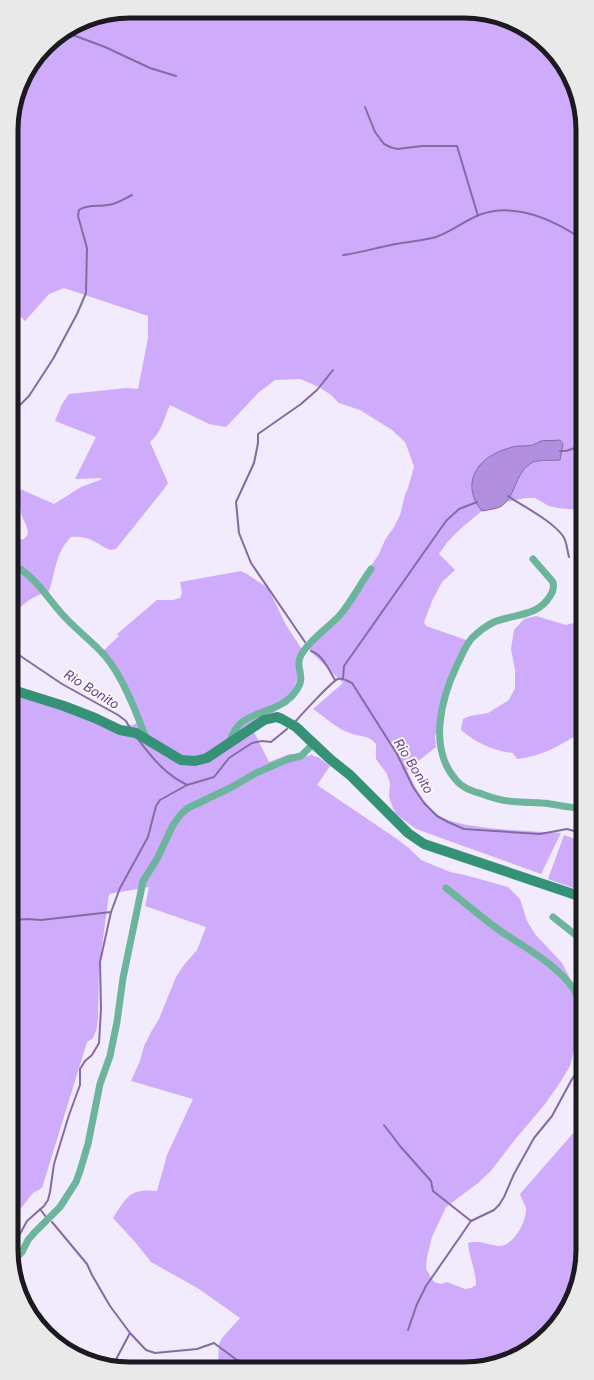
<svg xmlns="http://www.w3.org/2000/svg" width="594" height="1380" font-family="Inter,sans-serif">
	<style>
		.green { fill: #ceacfb }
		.water { fill: #b18ede; stroke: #846ba5 }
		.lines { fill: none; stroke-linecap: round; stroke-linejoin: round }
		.stream { stroke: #846ba5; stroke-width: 2 }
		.street { stroke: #6db49c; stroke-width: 7 }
		.secondary { stroke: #359277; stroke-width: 10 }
		.labels { text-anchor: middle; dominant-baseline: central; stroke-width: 4; stroke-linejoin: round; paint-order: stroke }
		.water-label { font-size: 13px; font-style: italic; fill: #693b9a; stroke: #fbfbfb }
		.rim { fill: none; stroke: #1c1921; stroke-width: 5 }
	</style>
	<rect width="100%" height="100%" fill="#f2eafd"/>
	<path class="green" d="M130,11L487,13L543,41L579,99L580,510L558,508L549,506L535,498H525L506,502C519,479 519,460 550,461L544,442L532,445L513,448L500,452L479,508L482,511C466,524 450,536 439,554L455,570L442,582L432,601L424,622L426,626L469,641L453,676L435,737L436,747L407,770C414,786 423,803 438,815C458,830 534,831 561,833L541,874L416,829L396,814L393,808L389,797L390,783L387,774L376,759V744C369,735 360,737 350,733C337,729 325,717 313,709L343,683L307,648L337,614L367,572L379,554L385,540L394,527L400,515L405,495L408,488L414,467L410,455L405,442L392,430L360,410L339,403L331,395L319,387L300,379L275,380L259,392L226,427L209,424L170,405C163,420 162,432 150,442L168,483L164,489L116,549L110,550C95,543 89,535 71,537C55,553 56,571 49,591C31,597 26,602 13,614V537L15,539H24L28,534C28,526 23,521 21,513C19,505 20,496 18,488L54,504L81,487L100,480L102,478L75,479L96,437L55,421L62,404L69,394L126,388L138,389L148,338V316L64,288L49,294L25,321L12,308L11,122L23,77L51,41L84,20Z
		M241,571L247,574L268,588L286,625L303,651C300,670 297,691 283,705C275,714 261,719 251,726L269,762L290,754L308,756L312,754L313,756L318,757L330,766L317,785L397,839L410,849L421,860L450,872L465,875L508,887L520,899L527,921L535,934L562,963L574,986L581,1024L570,1066L561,1081L545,1104L513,1142L490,1172L478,1183L446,1207L432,1237L427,1257L426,1269L434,1282L441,1284L447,1282L465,1289L471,1288L476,1285C476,1271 469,1257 468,1243C479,1239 488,1245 499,1246C514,1246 527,1221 526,1208C525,1204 521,1199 520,1194L582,1123L583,1258L574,1296L554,1328L530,1349L495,1365L218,1366L219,1344L222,1338L240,1318L199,1289L151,1262L135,1242L113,1218C127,1197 129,1188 157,1191L167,1155L193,1099L131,1081L140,1061L144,1046L151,1032L159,1019L176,977L184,965L197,950L206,927L145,906L149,887L109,894L99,969L98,1017L97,1028L93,1038L87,1042L42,1188L33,1193L15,1216L13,692L122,726L133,725L138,722L103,651L119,636L117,634L157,600H173L180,598L182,593L180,582Z
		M536,616L566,625L581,621V733C560,745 541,757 517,759L513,753C493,751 477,743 461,730L463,719L470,716L488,713L509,700L515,688V670L511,649L514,630L524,619Z
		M564,835L581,841L582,891L548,879Z"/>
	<path class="water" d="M560,440L563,444L560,460C551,461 538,459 530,464C514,474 516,498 500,507C495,509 488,510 482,511C475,503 471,493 472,483C475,460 498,450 517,446C522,446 528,446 533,445C536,444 538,442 541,441C546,440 554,441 560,440Z"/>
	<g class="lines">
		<path class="stream" d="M65,32L105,47L150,68L176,76
			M365,107L375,132L384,144L390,147L397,149L422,146H457L478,216
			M343,255C360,253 375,248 391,245C406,242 421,241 436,237C451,232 464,221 479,215C514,202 550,218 579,237
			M12,413L29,396L53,359L77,314L86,293L87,248L78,216L79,210C88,204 98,207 108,205C117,204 124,199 132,195
			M560,451H566L580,446
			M508,496C524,507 551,520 563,536C567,542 567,550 569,557
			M305,642L251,563L239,533L236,502L254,463L258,443V434L301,404L317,390L333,370
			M13,651L62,684L118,715L126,721L130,728
			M311,651C323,655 329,670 335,680
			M343,679L344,666L446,521L459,509L477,502
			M295,722C301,715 332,681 338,679C343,678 348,681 352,683L397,754L413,787L424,803L437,816L448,822L464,829L540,834L567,829L581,833
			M137,738C153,758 163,773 187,785
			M14,920L27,919L41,920L111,912
			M384,1125L400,1146L431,1181L433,1191L471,1221
			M40,1209L46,1217
			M52,1222L87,1264L92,1275L110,1306L130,1333L146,1350L155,1353L197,1349L214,1343L245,1366
			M15,1243L27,1221L44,1206L48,1200L50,1192L54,1164L69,1115L80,1085V1069L85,1061L92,1055L99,1043L101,1009L100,962L111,912L120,888L148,837L156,806L160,800L187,785L214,777L229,758L252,743L262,741L271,742L287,729
			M408,1330L417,1304L426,1286L471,1221L494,1210L499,1205L504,1197L514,1174L534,1138L552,1116L572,1079L582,1066
			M112,1367L130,1333"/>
		<path class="street" d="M533,559L553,582C554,587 553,592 550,596C538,617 513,614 494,622C486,626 478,632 472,638C465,646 462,656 457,665C441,699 428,748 456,780C462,788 473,791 482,794C495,799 507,802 521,802C528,803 535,802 542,803C555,804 568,808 581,808
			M13,565C34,575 46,596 62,614C75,629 92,641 105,656C123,677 136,712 146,738
			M230,742C237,710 272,716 291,697C311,676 293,671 301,655C310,639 328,628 340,615C352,601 360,584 371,569
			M446,888C464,902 481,917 499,930C524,947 555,963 573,988C579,997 579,1007 582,1017
			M553,917L582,940
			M15,1259L22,1252L28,1240L34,1233L60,1207L76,1182L80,1171L88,1144L100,1084L110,1056L117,1022L123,978L141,891L143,881L157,859L173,825L181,814L188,808L230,788L256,773L288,759L301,756L314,743"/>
		<path class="secondary" d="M13,690L64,706L95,718L120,730L136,733L181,760L195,761L207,758L264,720L277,717L282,719L296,727L330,759L350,775L408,833L424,844L582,897"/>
	</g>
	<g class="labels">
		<g class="water-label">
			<text transform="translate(92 689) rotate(32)">Rio Bonito</text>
			<text transform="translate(414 766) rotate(58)">Rio Bonito</text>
		</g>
	</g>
	<path d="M0 0H594V1380H0ZM130 18H464A112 112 0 0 1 576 130V1250A112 112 0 0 1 464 1362H130A112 112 0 0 1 18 1250V130A112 112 0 0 1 130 18Z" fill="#e9e9ea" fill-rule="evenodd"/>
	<path class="rim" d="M130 18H464A112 112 0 0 1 576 130V1250A112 112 0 0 1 464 1362H130A112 112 0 0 1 18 1250V130A112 112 0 0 1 130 18Z"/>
</svg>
